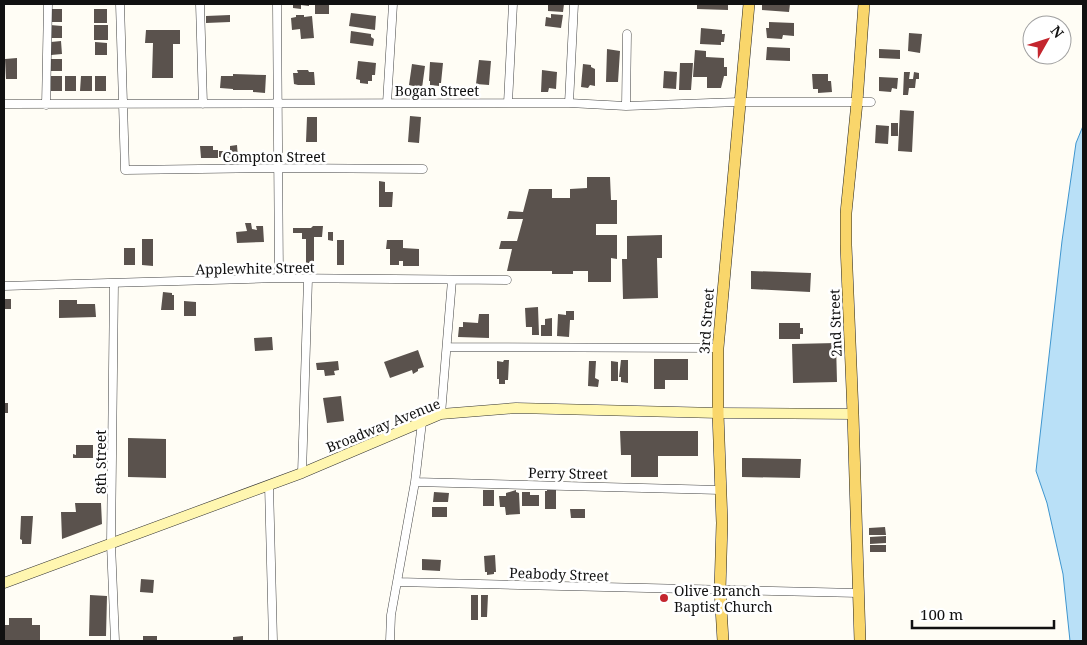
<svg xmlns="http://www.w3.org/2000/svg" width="1087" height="645" font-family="'Noto Serif',serif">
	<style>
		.water { fill: #b9e0f7; stroke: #3f96cf }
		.building { fill: #5a524d }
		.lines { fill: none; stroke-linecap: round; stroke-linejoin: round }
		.street-casing { stroke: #444; stroke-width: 9 }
		.secondary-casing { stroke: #333; stroke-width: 11 }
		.primary-casing { stroke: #222; stroke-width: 12 }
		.street { stroke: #fff; stroke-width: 8 }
		.secondary { stroke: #fff6b0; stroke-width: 10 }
		.primary { stroke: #f9d66b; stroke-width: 11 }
		.poi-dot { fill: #c4262e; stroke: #fff; stroke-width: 2 }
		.labels { text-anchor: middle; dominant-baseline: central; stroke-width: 5; stroke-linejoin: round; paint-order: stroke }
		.street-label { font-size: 14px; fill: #111; stroke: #fff }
		.poi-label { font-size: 14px; fill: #111; stroke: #fff; text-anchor: start }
	</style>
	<rect width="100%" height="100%" fill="#fffdf5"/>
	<path class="water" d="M1083,126V641H1070L1063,574L1047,503L1036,471L1062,241L1076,143Z"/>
	<path class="building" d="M293,4H309V6L301,5V9L293,8Z
		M315,4H329V14H315Z
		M548,4H564L563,12L548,11Z
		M697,4H728V10L697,9Z
		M762,4H790L789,12L762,10Z
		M49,9H62V22H49Z
		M94,9H107V23H94Z
		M351,13L376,16L375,30L349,26Z
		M551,14L563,15L561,28L545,26L546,17L551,18Z
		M230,15V22L206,23V16Z
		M296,15H304V17L312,16L314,38L301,39L300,29L292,30L291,18L296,17Z
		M769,22L794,23V36L783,35L782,39L767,38L766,28H769Z
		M50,25L62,26V38H50Z
		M94,25H108V40H94Z
		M701,28L722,30V34H725L724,42H721V45L700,44Z
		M146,30H180V44H173V78H152L153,43H145Z
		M351,31L371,34V37L374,39L373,46L350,43Z
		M909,33L922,34L920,53L908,51Z
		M61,41L62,54L51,55V42Z
		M95,42L107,43V55H95Z
		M767,47L790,48V61L766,60Z
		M607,49L620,51L618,82H606Z
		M879,49L900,50V59L879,58Z
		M695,50L706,51V57L724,58V67H727V76H724L721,88H707V77H693Z
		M17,58V79H6L5,59Z
		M51,59H62V71H51Z
		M479,60L491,61L489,85L476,84Z
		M358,61L376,63L375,75H372V81H368V84L360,83V80L356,79Z
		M430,62L443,63L441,83H439V86L430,85V81H429Z
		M680,63H693L691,90H679Z
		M412,64L425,66L422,88L409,85Z
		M583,64L591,65V67L595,69V86L590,85L588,88L581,87Z
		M297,70H308L309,72H314L315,85H298L294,84L293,73H298Z
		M542,70L557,72L556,89L549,88L548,92H541Z
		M664,71L677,72L676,89L663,88Z
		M904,72H910L909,79H913L914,72L919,73V79H916L915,88H909L908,95H903Z
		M233,74L266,75L265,93L253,92V90H233V89L220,88L221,76H233Z
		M812,74H828V81H831L832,92L818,93V89H813Z
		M51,76H62V91H51Z
		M65,76H76V91H65Z
		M81,76H92V91H80Z
		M95,76H106V91H95Z
		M879,77L898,78L897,89L892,88L891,92L879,91Z
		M900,110L914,111L912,152L898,151Z
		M410,116L421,117L419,143L408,142Z
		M307,117H317V142H306Z
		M891,123H898V136H891Z
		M876,125L889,126L888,144L875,143Z
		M237,145L238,158L219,157V151H230V146Z
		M200,146H213V150H218V158H201Z
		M587,177H610L611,200H617V224H596V235H617V259L611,258V282H588V271H573V274H552V271H507L512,249H499L501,241H517L523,219H507L509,211L523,212L529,189H552V198H570V189L587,188Z
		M379,181L385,182V192H393L392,207H379Z
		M245,223H251L252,229L257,230L256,226H263L264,242L237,243L236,232L247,231Z
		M313,226H323L322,237H314V264H306V239H302V233H293V228H311Z
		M328,232H333V241L328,240Z
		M662,235V258H657L658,298L623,299L622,259H627V236Z
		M142,239H153V266L142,265Z
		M337,240H344V265H337Z
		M387,240H403V248L419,249V266H403V261H399V265H390V249H386Z
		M124,248H135V265H124Z
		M751,271L811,273L810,292L751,289Z
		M163,292L172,293V295H174V310H161Z
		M4,299H11V309H4Z
		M59,300H77V304H95L96,317L59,318Z
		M184,301L196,302V316H184Z
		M538,307L539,335H532V327H526L525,308Z
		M566,311H574V320H570L569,337L557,336L558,314L566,315Z
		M479,314H489V338L458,337L459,327H463V322L478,323Z
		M552,318V336H541V325H545V319Z
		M779,323H800V328H803V334H800V339H779Z
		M272,337L273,350L255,351L254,338Z
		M836,343L837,382L793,383L792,344Z
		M418,350L424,367L418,369V371L413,374L412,370L390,378L384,362Z
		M654,359H688V380H665V389H654Z
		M504,360H509L508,380H505V384H499V379H497V361L503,362Z
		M621,360H628V383L621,382V377H619Z
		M338,361L339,370L334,371L335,375L325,376L324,370H317L316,363Z
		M589,361H596L595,378L599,380L598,387L588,386Z
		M611,361L618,362V381H611Z
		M341,396L344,421L327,423L323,398Z
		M4,403H8V413H4Z
		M620,431H698V456H658V477H631V455H621Z
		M128,438L166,439V478L128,477Z
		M76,445H93V458H73V454L76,455Z
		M742,458L801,459L800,478L742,477Z
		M547,489L556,490V509H545V491H547Z
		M483,490H494V506H483Z
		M516,490V492L519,493L520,514L506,515L505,507H500L499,496H506V493Z
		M434,492L449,493L448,502H433Z
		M522,492H530V495H539V506H522Z
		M75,503H101L102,524L62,539L61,512H76Z
		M432,507H447V517H432Z
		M570,509H585V518H571Z
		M21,516H33L31,544H22V540L20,539Z
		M885,527L886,535H869V528Z
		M886,536V543L870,544V537Z
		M870,545H886V552H870Z
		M495,555L496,572H494V574L487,575V572H485L484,556Z
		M422,559L441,560L440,571L422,570Z
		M141,579L154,580L153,593L140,592Z
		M90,595L107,596L106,636H89Z
		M471,595H478V620H471Z
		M481,595H488L487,617H481Z
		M9,618H32V625H40V641H4V625H9Z
		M143,636H157V641H143Z
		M243,636V641H233V637Z"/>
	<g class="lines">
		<defs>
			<path id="street" d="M120,4L125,170L278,168L423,169
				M200,4L203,104
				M277,4L279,278
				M387,103L393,4
				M508,103L513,4
				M569,103L574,4
				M4,104L508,103H569L626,106L739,102H871
				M46,105L48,4
				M626,106L627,34
				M114,283L111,544L115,641
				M4,286L279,278L507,280
				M447,347L718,348
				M441,414L452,280
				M302,473L308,279
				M415,482L720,490
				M269,485L273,641
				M397,582L858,593
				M390,641L391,615L415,482L422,422"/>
			<path id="secondary" d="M4,583L302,473L441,414L516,408L718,413L853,414"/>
			<path id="primary" d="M723,641L720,590L722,523L718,413V348L749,4
				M860,641L853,414L846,245V213L857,102L864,4"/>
		</defs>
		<use href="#street" class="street-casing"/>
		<use href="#secondary" class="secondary-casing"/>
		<use href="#primary" class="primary-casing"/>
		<use href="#street" class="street"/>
		<use href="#secondary" class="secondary"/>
		<use href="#primary" class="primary"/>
	</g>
	<circle class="poi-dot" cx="664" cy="598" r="5"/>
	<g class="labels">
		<g class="street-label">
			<text x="437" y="90">Bogan Street</text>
			<text x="274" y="156">Compton Street</text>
			<text transform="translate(255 268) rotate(-1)">Applewhite Street</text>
			<text transform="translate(706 321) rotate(-86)">3rd Street</text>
			<text transform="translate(835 323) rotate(-92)">2nd Street</text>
			<text transform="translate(383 425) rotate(-22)">Broadway Avenue</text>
			<text transform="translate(100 462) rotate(-90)">8th Street</text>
			<text transform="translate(568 473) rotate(1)">Perry Street</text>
			<text transform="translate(559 574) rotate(2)">Peabody Street</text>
		</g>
		<g class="poi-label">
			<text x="674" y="590">Olive Branch<tspan x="674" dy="16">Baptist Church</tspan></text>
		</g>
	</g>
	<rect width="1087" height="645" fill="none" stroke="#111111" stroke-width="10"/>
	<g transform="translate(1047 40) rotate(51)"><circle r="24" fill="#ffffff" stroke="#a0a0a0"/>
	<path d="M0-4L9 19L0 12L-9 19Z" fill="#c4262e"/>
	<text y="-8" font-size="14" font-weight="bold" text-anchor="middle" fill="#111111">N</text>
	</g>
	<path d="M912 620v8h142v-8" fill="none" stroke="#111111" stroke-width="2.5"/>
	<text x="920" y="620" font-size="15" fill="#111111" stroke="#ffffff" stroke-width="4" paint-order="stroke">100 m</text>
</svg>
